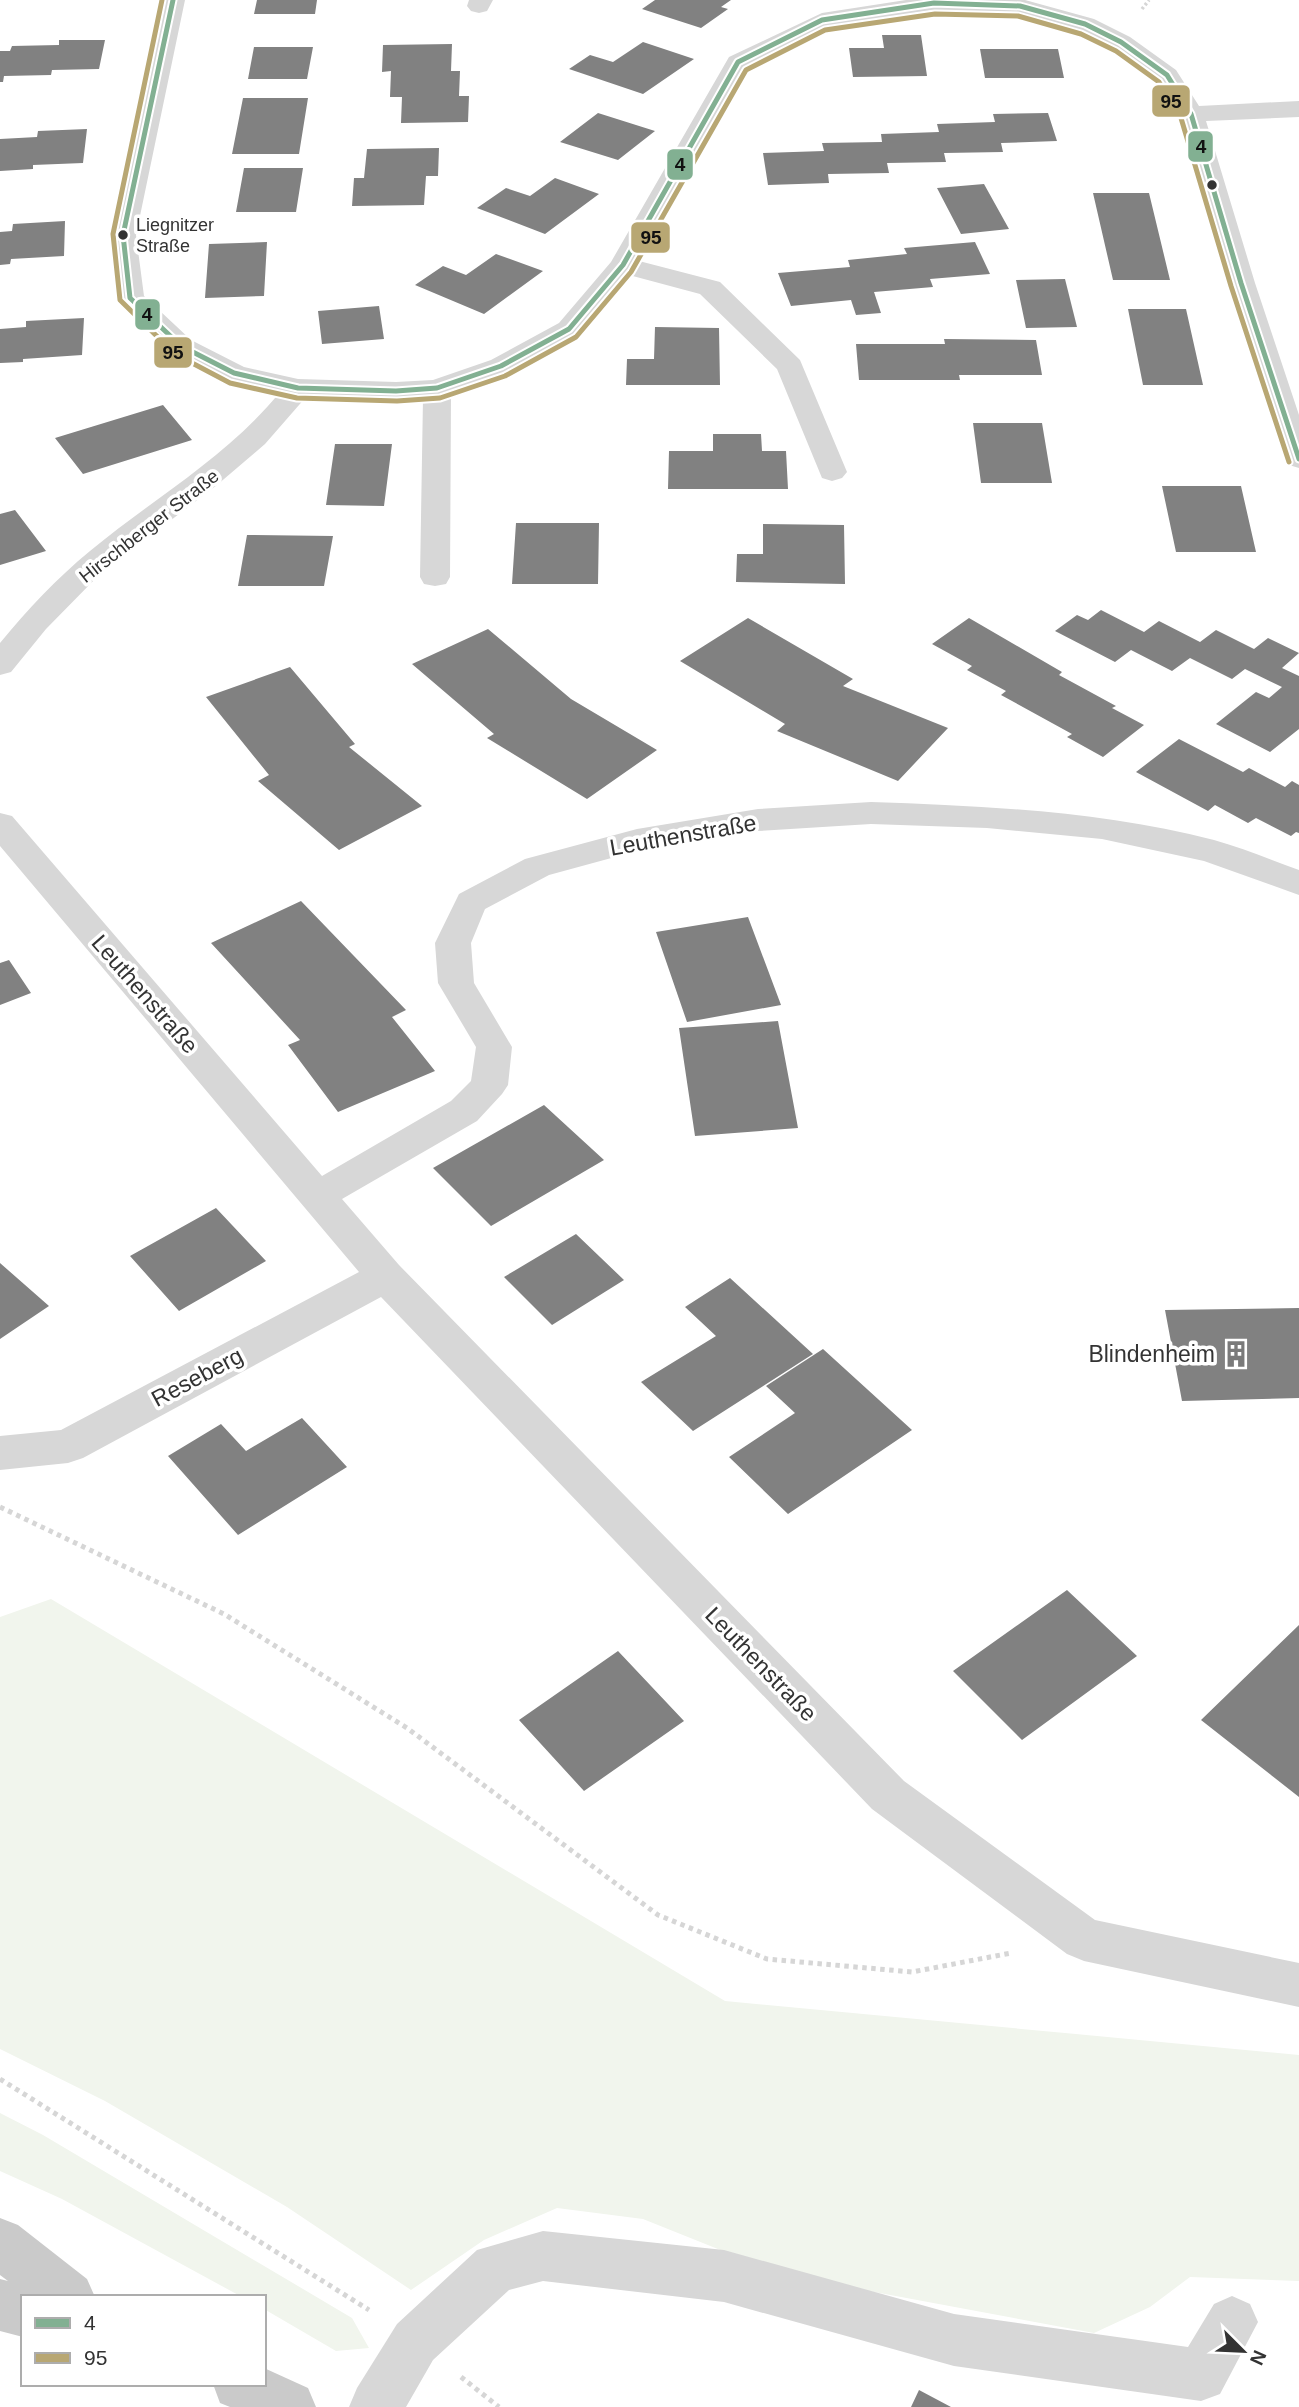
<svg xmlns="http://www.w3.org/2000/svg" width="1299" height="2407" font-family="Helvetica,sans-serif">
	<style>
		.green { fill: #f1f5ed }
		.building { fill: #818181 }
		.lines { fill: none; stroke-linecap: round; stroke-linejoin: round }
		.path-far1 { stroke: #d6d6d6; stroke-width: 3.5; stroke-dasharray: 2.5 2.5; stroke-linecap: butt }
		.path { stroke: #d6d6d6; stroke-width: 5; stroke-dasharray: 4.5 4.5; stroke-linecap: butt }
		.minor { fill: #d7d7d7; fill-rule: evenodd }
		.major { fill: #cacaca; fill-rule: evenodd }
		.bus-1-casing { stroke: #fff; stroke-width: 9 }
		.bus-2-casing { stroke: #fff; stroke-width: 9 }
		.bus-1 { stroke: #82b092; stroke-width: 5 }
		.bus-2 { stroke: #b8a773; stroke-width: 5 }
		.bus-dot { fill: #333; stroke: #fff; stroke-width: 2.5 }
		.labels { text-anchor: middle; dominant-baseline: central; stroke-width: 7; stroke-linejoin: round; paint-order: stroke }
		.far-bus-label { font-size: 18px; fill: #333; stroke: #fff; text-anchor: start }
		.far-street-label { font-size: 19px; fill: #333; stroke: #fff }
		.street-label { font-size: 23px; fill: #333; stroke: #fff }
		.poi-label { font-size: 23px; fill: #333; stroke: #fff; text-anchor: end }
		.line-badge { stroke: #fff; stroke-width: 2.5 }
		.pale-badge-label { font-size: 19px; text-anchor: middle; font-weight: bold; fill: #111 }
	</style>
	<rect width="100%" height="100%" fill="#fff"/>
	<path class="green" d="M51,1599L725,2001L1299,2055V2281L1190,2277L1150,2307L1094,2333L783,2275L643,2219L557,2208L484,2240L411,2290L287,2207L105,2101L0,2049V1617Z
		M0,2113L43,2135L352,2318L369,2348L336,2351L264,2309V2297H242L62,2199L0,2171Z"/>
	<path class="building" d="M257,0H317L315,14H254Z
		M655,0H731L721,7L728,9L701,28L642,9Z
		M882,35H921L927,76L853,77L849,48H884Z
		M59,40H105L99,69L52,70L51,75L4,76L3,82H0V51H10L12,46L59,45Z
		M643,42L694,59L643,94L569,69L590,55L613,62Z
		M452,44L451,71H460L459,96H469L468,122L401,123L402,97H390L391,71L382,72L383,45Z
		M254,47H313L307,79H248Z
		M980,49H1058L1064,78H985Z
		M243,98H308L299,154H232Z
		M598,113L655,131L618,160L560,142Z
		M1048,113L1057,141L1001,143L1003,152L944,153L946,162L887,163L889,173L828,174L829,183L768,185L763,153L824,151L822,143L882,142L881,134L939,132L937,124L995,122L993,114Z
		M87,129L83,163L33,165V169L0,171V139L37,137L38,131Z
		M439,148L438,176H426L424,205L352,206L354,178H364L367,149Z
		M244,168H303L296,212H236Z
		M555,178L599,194L545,234L477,208L506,188L530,196Z
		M984,184L1009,229L961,234L937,188Z
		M1093,193H1149L1170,280H1113Z
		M65,221L64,256L11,259L10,264L0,265V232L12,231L13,224Z
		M267,242L264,296L205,298L209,244Z
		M975,242L990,274L930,279L933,287L874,292L881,313L856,315L851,300L791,306L778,273L850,267L848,260L907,254L904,248Z
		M496,254L543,271L484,314L415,285L443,266L466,275Z
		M1065,279L1077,327L1026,328L1016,280Z
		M379,306L384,339L322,344L318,311Z
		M1128,309H1186L1203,385H1143Z
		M84,318L82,355L23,359V362L0,363V329L26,327V321Z
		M655,327L719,328L720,385H626L627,359H654Z
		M944,339L1036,340L1042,375H959L960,380H859L856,344H945Z
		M163,405L192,440L83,474L55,438Z
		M973,423H1042L1052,483H981Z
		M713,434H761L762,451H786L788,489H668L669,451H713Z
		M335,444H392L384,506L326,505Z
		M1162,486H1241L1256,552H1176Z
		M15,510L46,551L0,565V514Z
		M516,523H599L598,584H512Z
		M763,524L844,525L845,584L736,582L737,554H763Z
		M247,535L333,536L324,586H238Z
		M1101,610L1144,632L1159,621L1200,642L1216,630L1254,649L1268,638L1299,653L1282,668L1299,676V729L1270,752L1216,724L1256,692L1269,698L1282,687L1245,669L1232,679L1190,658L1172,671L1131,650L1115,662L1055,631L1077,615L1088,620Z
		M748,618L853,679L843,686L948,728L898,781L777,731L785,724L680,661Z
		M969,618L1062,672L1059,675L1116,706L1112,708L1144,725L1103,757L1067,737L1072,734L1001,695L1006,691L967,670L972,666L932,644Z
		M488,629L571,699L657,750L587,799L487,738L494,734L412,664Z
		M290,667L355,744L349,747L422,806L339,850L258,781L269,775L206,697Z
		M1179,739L1243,772L1249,768L1285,787L1292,781L1299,785V833L1296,832L1291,836L1256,818L1248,823L1215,805L1208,811L1136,772Z
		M301,901L406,1010L392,1017L435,1071L338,1112L288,1045L300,1040L211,943Z
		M748,917L781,1005L687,1022L656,932Z
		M9,960L31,993L0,1005V963Z
		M778,1021L798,1128L695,1136L679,1028Z
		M544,1105L604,1160L491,1226L433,1168Z
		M216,1208L266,1261L179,1311L130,1256Z
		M576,1234L624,1280L552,1325L504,1277Z
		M0,1263L49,1306L0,1339Z
		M730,1278L813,1354L693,1431L641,1382L716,1336L685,1307Z
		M1299,1308V1398L1182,1401L1165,1310Z
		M823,1349L912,1430L788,1514L729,1457L795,1413L766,1386Z
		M302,1418L347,1467L238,1535L168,1456L221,1424L246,1451Z
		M1067,1590L1137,1656L1022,1740L953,1671Z
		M1299,1625V1797L1201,1720Z
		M618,1651L684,1721L584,1791L519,1720Z
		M919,2390L951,2407H911Z"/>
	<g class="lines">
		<path class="path-far1" d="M1142,9L1149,0"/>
		<path class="path" d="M0,1507L224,1614L407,1728L658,1915L767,1959L912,1972L1011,1953
			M0,2079L369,2310
			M461,2377L499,2407"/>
		<path class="minor" d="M161,0H185L136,235L144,296L191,340L244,367L298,379L396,382L433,380L491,360L559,323L611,262L729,57L822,13L906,0H1025L1094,19L1130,37L1176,70L1199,106L1299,101V117L1206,121L1255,283L1299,415V468L1289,465L1284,459L1227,283L1178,114L1157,80L1112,47L1076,29L1019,13L934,10L828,26L748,67L639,261L720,282L800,360L847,472L842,478L832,481L822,478L777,369L700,294L629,275L579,335L511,372L451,393L450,577L446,584L435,586L424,584L420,577L423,398L396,400L306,397L265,444L217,485L99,575L46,629L11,672L0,675V643C27,610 57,578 90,551C154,498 227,457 280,392L224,379L171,352L116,298L110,235Z
			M469,0H493L487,11L479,13L471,11L467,6Z
			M871,802C987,806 1101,811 1214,840C1243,848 1271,860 1299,870V895L1204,861L1102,839L987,828L871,824L758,831L637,851L549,875L485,909L471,943L474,983L512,1047L508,1085L502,1094L477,1121L342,1199L399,1265L904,1781L1095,1920L1299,1963V2007L1084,1961L1067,1954L872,1809L381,1297L83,1458L68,1463L0,1470V1436L61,1430L359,1272L0,846V813L12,816L322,1176L451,1101L471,1081L476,1047L438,983L435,943L459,894L525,859L637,829L758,809Z
			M543,2231L724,2250L954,2314L1188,2347L1214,2304L1232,2296L1250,2304L1258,2322L1220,2394L1201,2401L954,2366L724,2302L543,2281L509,2290L433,2360L406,2407H349L357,2388L397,2324L477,2250Z"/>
		<path class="major" d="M0,2218L18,2225L87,2279L95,2297H23V2337L0,2331V2279L8,2281L0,2275Z
			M264,2368L308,2388L316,2407H230L220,2403L213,2384H264Z"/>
		<defs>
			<path id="bus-1" d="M173,0L123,235L130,298L181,346L234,373L298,388L396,391L437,388L501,366L569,329L623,265L738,62L822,20L934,3L1020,6L1085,24L1121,42L1167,75L1191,114L1241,283L1299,459"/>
			<path id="bus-2" d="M162,0L113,234L120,300L175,354L230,383L297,398L397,401L440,398L505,376L576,337L631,272L746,70L825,30L935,14L1018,16L1081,34L1116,51L1159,82L1181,118L1231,286L1289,462"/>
		</defs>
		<use href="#bus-1" class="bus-1-casing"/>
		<use href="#bus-2" class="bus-2-casing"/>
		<use href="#bus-1" class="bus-1"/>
		<use href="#bus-2" class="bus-2"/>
	</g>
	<defs>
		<symbol id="building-bare" viewBox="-9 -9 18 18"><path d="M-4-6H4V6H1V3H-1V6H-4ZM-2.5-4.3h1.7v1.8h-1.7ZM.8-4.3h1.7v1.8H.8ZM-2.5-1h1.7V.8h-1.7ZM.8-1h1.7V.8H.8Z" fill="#7a7a7a" stroke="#fff" stroke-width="2.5" paint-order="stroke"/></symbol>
	</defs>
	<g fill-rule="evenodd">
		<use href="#building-bare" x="1217" y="1335" width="38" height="38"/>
	</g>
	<g class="bus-dot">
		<circle cx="1212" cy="185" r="6"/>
		<circle cx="123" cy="235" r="6"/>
	</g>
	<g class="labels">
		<g class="far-bus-label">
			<text x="136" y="225">Liegnitzer<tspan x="136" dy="21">Straße</tspan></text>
		</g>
		<g class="far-street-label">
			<text transform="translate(149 526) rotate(-38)">Hirschberger Straße</text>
		</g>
		<g class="street-label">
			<text transform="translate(683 835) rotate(-10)">Leuthenstraße</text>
			<text transform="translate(145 994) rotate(49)">Leuthenstraße</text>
			<text transform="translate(197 1377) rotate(-28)">Reseberg</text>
			<text transform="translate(761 1664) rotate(46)">Leuthenstraße</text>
		</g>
		<g class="poi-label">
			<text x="1215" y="1354">Blindenheim</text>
		</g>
	</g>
	<g class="line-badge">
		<rect x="1151" y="84" width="40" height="34" rx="7" fill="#b8a773"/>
		<rect x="1187" y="130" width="27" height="33" rx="7" fill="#82b092"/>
		<rect x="666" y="148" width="28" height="33" rx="7" fill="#82b092"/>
		<rect x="630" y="221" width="41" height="33" rx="7" fill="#b8a773"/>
		<rect x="134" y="298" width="27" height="33" rx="7" fill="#82b092"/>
		<rect x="153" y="336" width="40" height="33" rx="7" fill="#b8a773"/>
	</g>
	<g class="pale-badge-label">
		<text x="1171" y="108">95</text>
		<text x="1201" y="153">4</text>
		<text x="680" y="171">4</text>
		<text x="651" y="244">95</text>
		<text x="147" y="321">4</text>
		<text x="173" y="359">95</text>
	</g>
	<rect x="21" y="2295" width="245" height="91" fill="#ffffff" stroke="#adadad" stroke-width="2"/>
	<rect x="35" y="2318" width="35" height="10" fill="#82b092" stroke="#adadad" stroke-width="2"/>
	<text x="84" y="2330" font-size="21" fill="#333333">4</text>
	<rect x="35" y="2353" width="35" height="10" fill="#b8a773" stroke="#adadad" stroke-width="2"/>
	<text x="84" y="2365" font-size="21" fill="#333333">95</text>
	<g transform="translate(1243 2351) rotate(114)" stroke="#ffffff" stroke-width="5" paint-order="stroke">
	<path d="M0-5L12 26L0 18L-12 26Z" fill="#333333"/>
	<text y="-10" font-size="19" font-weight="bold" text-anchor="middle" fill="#333333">N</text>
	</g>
</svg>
